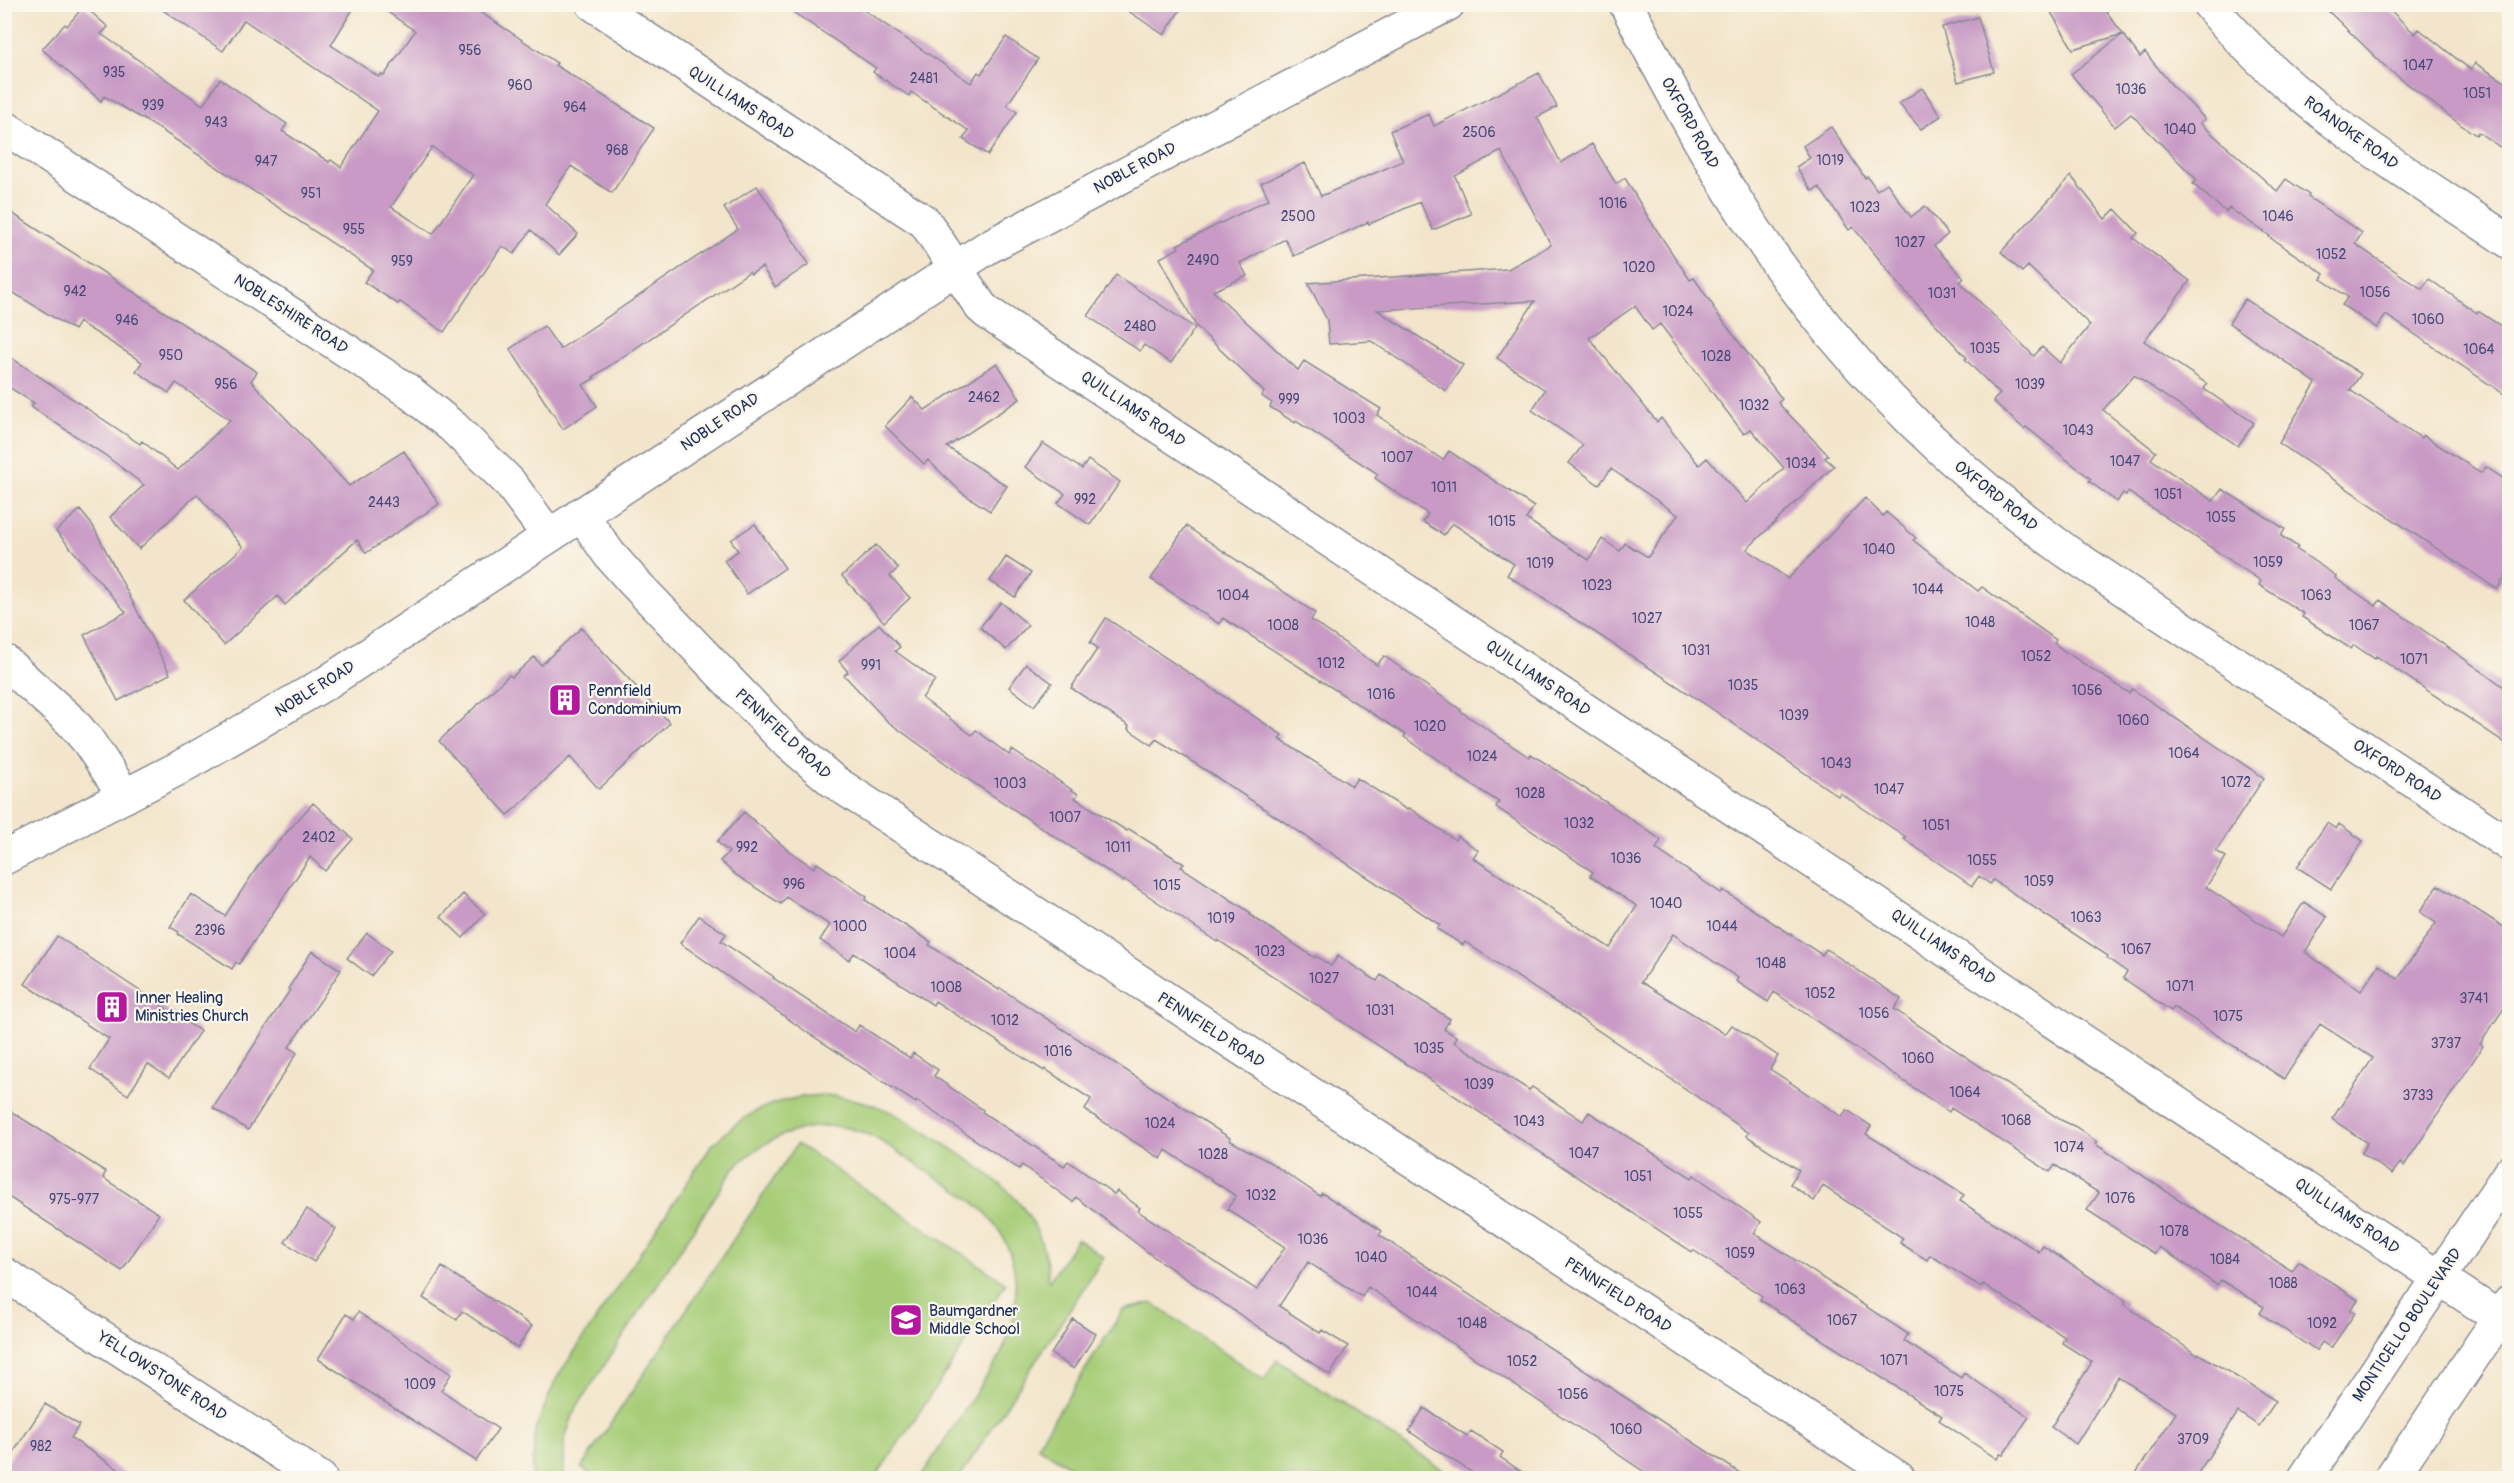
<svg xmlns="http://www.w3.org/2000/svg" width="2514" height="1483" font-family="Pangolin,sans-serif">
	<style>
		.green { fill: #a7cd78; stroke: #617e6b; stroke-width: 1.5 }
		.building { fill: #c89ac5; fill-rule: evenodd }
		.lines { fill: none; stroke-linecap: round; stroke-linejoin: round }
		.minor-casing { stroke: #878a94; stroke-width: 36 }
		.secondary-casing { stroke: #878a94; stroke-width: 36 }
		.minor { stroke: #fff; stroke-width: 33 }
		.secondary { stroke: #fff; stroke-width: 33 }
		.labels { text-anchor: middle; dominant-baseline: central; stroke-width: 4.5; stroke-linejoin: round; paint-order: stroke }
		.number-label { font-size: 14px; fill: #464a78 }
		.street-label { font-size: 16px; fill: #1b2f5e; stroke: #fbf7ec }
		.poi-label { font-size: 16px; fill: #1b2f5e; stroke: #fbf7ec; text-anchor: start }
	</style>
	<rect width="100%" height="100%" fill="#fbf7ec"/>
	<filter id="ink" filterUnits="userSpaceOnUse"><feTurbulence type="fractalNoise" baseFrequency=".0167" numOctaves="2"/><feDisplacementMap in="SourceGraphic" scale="12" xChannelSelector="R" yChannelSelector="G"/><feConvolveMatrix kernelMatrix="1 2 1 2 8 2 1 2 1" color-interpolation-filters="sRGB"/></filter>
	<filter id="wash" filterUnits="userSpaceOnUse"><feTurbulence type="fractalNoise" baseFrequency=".008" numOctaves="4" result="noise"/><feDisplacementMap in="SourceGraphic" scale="24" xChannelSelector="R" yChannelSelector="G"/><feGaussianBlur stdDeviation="1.35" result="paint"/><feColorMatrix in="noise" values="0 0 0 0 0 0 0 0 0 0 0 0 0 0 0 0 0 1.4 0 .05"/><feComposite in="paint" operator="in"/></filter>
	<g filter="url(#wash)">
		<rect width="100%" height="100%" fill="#f3e5cb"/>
		<path class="green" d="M825,1095C879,1100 903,1117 946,1145C1001,1181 1044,1209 1049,1281L1077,1239L1104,1257L959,1478H920L1000,1356C1021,1311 1024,1260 991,1219C974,1198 947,1185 925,1170C907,1159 890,1145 871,1136C823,1113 769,1133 734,1168L575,1410L564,1441V1478H532L535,1430L556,1379L712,1145C748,1110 775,1097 825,1095Z
			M797,1144L1006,1283L875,1478H597L581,1468Z
			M1152,1303L1264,1380L1277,1360L1455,1478H1087L1037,1446L1123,1310Z"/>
		<g id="blocks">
			<path class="building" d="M154,4H356L331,45L379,77L381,74L384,76L415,31L376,4H468L557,63L555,65L654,128L612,193L571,166L545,204L578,234L559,255L531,230L514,254L502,246L444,332L400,302L398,304L364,282L373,270L158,128L104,96L101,101L42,49L65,24L67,26L84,6L108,27L101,34L203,105L220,79L287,124L282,131L329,162L331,160L341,167L378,111L244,20L223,51ZM432,147L473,175L433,234L391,207Z
				M781,4H855L971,83L978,72L981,74L1006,37L1038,59L1007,105L1017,112L988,155L963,139L969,131L911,92L909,96L873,72L876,68Z
				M1118,4H1184L1164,35Z
				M2046,4H2101L2123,34L2073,49Z
				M2321,4H2384L2415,34L2419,29L2471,70L2475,63L2510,85V154L2478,132L2476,135L2461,125L2387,68Z
				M1978,17L1994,72L1958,82L1942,27Z
				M2123,34L2140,57L2145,52L2170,83L2205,119L2200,123L2277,191L2286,179L2309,195L2308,197L2362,233L2355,244L2422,289L2429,279L2477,313L2478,311L2510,332V398L2386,315L2377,328L2342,305L2348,297L2321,279L2324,274L2269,237L2270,236L2229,208L2226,212L2221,208L2193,184L2197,180L2131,114L2115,127L2071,74Z
				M1539,73L1557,107L1537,117L1561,163L1592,144L1616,184L1625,178L1648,217L1690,280L1694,278L1714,307L1713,308L1782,399L1778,403L1828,455L1825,458L1834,466L1747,549L1788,579L1865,498L1883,516L1886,512L1916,538L1913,540L1978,591L1982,587L2056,640L2054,643L2064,651L2129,693L2132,689L2264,778L2216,851L2226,857L2206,887L2281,937L2304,902L2327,917L2305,952L2361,991L2379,965L2398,979L2436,923L2420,912L2438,885L2510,931V990L2503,999L2508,1002L2480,1044L2483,1046L2404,1166L2400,1163L2392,1174L2361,1153L2367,1143L2332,1119L2373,1058L2320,1024L2284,1079L2174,1007L2171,1011L2123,978L2127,972L2107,958L2108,956L2044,914L1993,880L1990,884L1979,876L1972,886L1904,839L1906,837L1840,793L1838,796L1705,704L1507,575L1514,564L1452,523L1444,535L1423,522L1428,514L1375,478L1378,474L1296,421L1295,423L1270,407L1272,403L1262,396L1264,392L1196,326L1160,258L1179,248L1177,245L1269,199L1261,183L1305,163L1321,196L1403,161L1390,131L1429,114L1434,126ZM1501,151L1551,245L1508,269L1308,283L1327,320L1329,344L1371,341L1446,391L1463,365L1377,310L1535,301L1497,358L1545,390L1532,410L1583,445L1569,463L1599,485L1611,469L1678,515L1648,557L1625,543L1620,551L1602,539L1589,560L1526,519L1534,507L1449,451L1443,460L1377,415L1381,409L1304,361L1298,370L1213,291L1247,276L1240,263L1285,239L1294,256L1368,222L1369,224L1420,202L1433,230L1471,214L1455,176ZM1635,306L1652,330L1660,324L1744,434L1751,429L1784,468L1747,503L1707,458L1699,465L1661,418L1657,422L1589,338Z
				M1922,88L1941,116L1921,129L1899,104Z
				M1831,127L1865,178L1867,176L1877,190L1887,183L1911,217L1925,206L1948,234L1934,246L1964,278L1960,282L2034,356L2042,347L2060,363L2090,325L2028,266L2022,272L2001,252L2071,176L2105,219L2115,209L2138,233L2133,238L2190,281L2144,341L2207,384L2204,389L2254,423L2238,446L2134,375L2103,410L2156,452L2151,459L2213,501L2222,489L2285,529L2281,536L2298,547L2296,549L2336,576L2335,578L2376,606L2380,600L2510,691V746L2376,656L2375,659L2354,645L2351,649L2302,617L2304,614L2259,585L2261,581L2128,492L2126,495L2123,493L2117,502L2089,481L2091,479L2026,427L2024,429L1993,401L2000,394L1965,359L1967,358L1904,290L1853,227L1849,230L1819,187L1812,191L1796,167L1810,158L1803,146Z
				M757,186L809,264L775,287L762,267L751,274L749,272L593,377L595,378L583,385L597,406L563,429L510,349L544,326L560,349L738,229L724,208Z
				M4,208L257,372L251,381L349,486L404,451L439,504L366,553L357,540L285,605L278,596L224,645L184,600L243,547L197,494L139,549L110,517L144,485L105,455L31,407L34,403L4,384V353L140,444L142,441L178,470L230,420L176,383L169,393L136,371L142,362L79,322L74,330L4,287Z
				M1116,275L1195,328L1171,363L1144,345L1140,351L1088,316Z
				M2245,299L2361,374L2350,390L2421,438L2423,435L2481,473L2486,467L2510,483V571L2497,589L2279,443L2316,383L2229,323Z
				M997,363L1020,399L947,447L1007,486L990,511L962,493L928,460L924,464L885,426L912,397L925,410Z
				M1043,443L1082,469L1088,460L1120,482L1090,525L1058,503L1065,494L1025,467Z
				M80,510L93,526L170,674L118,701L84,635L126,612L56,531Z
				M755,524L785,568L747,594L724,560L738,551L731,540Z
				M1186,526L1315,613L1311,620L1377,665L1384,656L1461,710L1460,711L1529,757L1531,754L1612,806L1661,840L1656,849L1721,893L1723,890L1822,955L1826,949L1901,999L1894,1009L2061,1120L2076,1127L2097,1142L2095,1144L2172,1195L2292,1271L2299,1261L2358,1300L2350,1310L2355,1313L2331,1348L2322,1342L2316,1351L2260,1313L2264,1307L2221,1280L2217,1285L2159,1247L2155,1254L2087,1210L2099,1193L2055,1165L2050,1172L1951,1108L1949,1112L1774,992L1768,1002L1736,981L1738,978L1673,934L1641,982L1725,1034L1732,1025L1778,1056L1770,1069L1842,1117L1847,1110L1871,1126L1866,1134L1964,1195L1960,1201L2039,1252L2043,1246L2126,1301L2124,1304L2197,1355L2198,1353L2276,1401L2259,1426L2238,1412L2194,1479H2132L2176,1413L2118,1377L2076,1444L2051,1427L2092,1362L2062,1343L2065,1337L1983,1284L1981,1287L1930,1255L1927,1260L1900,1243L1903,1238L1823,1186L1814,1201L1790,1184L1799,1170L1747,1136L1749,1133L1680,1085L1465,942L1463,945L1437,929L1440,925L1207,771L1156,739L1152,745L1128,729L1129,726L1071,688L1098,648L1090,643L1106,618L1282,735L1279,739L1352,786L1357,778L1407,810L1409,808L1455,840L1457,836L1478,850L1473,858L1610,948L1637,906L1590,876L1593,872L1496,807L1499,802L1452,772L1453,770L1404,737L1406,735L1223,618L1219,624L1151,579Z
				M876,545L898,568L890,576L910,598L884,622L842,576Z
				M1006,557L1031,573L1015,597L990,581Z
				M1001,602L1028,625L1006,650L980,627Z
				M879,624L900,647L895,651L935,680L922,698L972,735L976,730L1009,755L1012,750L1078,794L1075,798L1127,831L1129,829L1184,864L1181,867L1251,913L1250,915L1315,958L1316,956L1331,966L1338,956L1377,981L1381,975L1450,1019L1444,1029L1457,1037L1454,1042L1529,1090L1532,1087L1583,1121L1589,1112L1692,1178L1694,1175L1761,1222L1754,1233L1908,1334L1904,1341L1961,1378L1964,1373L2029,1417L2003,1455L2000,1454L1997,1459L1939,1420L1942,1416L1760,1300L1762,1296L1693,1250L1692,1252L1218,940L1217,942L1125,880L1124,882L963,776L887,721L844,675L848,672L839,661Z
				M581,628L670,723L599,789L570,757L508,815L439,741L509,675L512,677L534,657L541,665Z
				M1026,664L1052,683L1034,706L1009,687Z
				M313,803L353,839L325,871L310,857L239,964L236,962L232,969L178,934L179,932L170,927L191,894L225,916L262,860Z
				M744,812L789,851L814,868L817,863L867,897L865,900L931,942L929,945L999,990L1000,988L1012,996L1230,1138L1229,1140L1271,1163L1320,1196L1322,1193L1382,1231L1379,1235L1749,1479H1655L1368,1287L1362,1297L1308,1262L1279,1306L1320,1333L1322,1330L1348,1346L1330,1375L1154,1257L1076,1197L1073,1202L1022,1165L1019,1169L917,1101L916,1103L811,1035L680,943L699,916L726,934L721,941L774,977L773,978L855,1032L859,1025L910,1058L913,1053L938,1070L934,1076L983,1110L982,1112L1064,1166L1068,1161L1114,1194L1117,1191L1140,1208L1138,1211L1257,1290L1285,1247L1227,1209L1236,1196L1166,1150L1161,1159L1085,1110L1091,1099L1045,1069L1044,1071L935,1001L933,1005L854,953L849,960L820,940L830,925L786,897L781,904L736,875L720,861L729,852L717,842Z
				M2327,823L2336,829L2339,824L2363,841L2331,889L2297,867Z
				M463,894L485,914L463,938L441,917Z
				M367,933L391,951L371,976L347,958Z
				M57,936L200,1031L169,1078L148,1064L128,1095L90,1069L109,1039L25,984Z
				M312,951L341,970L289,1047L297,1053L248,1130L213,1108L290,990L288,989Z
				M4,1107L106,1172L103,1177L109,1182L159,1214L122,1271L4,1194Z
				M307,1209L336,1229L314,1262L285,1242Z
				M442,1267L532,1326L517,1348L462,1311L457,1320L423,1298Z
				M358,1312L451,1374L441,1390L498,1429L476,1461L318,1359L346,1314L354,1319Z
				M1073,1319L1096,1334L1074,1369L1051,1354Z
				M45,1404L79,1425L71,1438L133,1479H4V1467Z
				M1424,1408L1467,1436L1471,1431L1503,1452L1500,1457L1532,1479H1482L1432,1447L1409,1431Z"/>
		</g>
	</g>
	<g filter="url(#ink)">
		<use href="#blocks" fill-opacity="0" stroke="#878a94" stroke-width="1.5"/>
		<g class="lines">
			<defs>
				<path id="minor" d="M593,4L925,222L981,307L988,313L2510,1325
					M1626,4C1664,77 1702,149 1747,218C1831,349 1940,460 2066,551L2510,845
					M2209,4C2291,105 2403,170 2510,242
					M4,127L407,390L453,427L509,482L549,536
					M581,514L609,554L632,580L784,739L833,781L1898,1478
					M4,661L71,721L88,741L125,796
					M4,1274L320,1478"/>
				<path id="secondary" d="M4,858L179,768L326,683L988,247L1448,4
					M2305,1478L2510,1172
					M2391,1478L2510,1302"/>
			</defs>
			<use href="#minor" class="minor-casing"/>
			<use href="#secondary" class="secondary-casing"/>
			<use href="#minor" class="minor"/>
			<use href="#secondary" class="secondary"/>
		</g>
	</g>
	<defs>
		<symbol id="building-square" viewBox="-11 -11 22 22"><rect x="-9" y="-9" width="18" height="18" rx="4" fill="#b5179e" stroke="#fbf7ec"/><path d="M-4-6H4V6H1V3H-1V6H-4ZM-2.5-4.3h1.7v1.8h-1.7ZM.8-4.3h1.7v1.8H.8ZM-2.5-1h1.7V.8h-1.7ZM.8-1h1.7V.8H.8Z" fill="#fff"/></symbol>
		<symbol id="school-square" viewBox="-11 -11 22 22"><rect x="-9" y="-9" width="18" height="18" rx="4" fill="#b5179e" stroke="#fbf7ec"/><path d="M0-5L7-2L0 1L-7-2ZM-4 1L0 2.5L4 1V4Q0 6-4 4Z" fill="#fff"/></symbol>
	</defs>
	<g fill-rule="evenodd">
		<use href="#building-square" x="546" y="681" width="38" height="38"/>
		<use href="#building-square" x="93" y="988" width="38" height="38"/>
		<use href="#school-square" x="887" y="1301" width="38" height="38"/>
	</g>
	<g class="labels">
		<g class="number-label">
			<text x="470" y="50">956</text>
			<text x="2418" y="65">1047</text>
			<text x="114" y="72">935</text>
			<text x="924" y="78">2481</text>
			<text x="520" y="85">960</text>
			<text x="2131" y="89">1036</text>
			<text x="2477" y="93">1051</text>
			<text x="153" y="105">939</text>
			<text x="575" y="107">964</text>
			<text x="216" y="122">943</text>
			<text x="2180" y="129">1040</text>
			<text x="1479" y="132">2506</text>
			<text x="617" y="150">968</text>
			<text x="1830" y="160">1019</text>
			<text x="266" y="161">947</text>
			<text x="311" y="193">951</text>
			<text x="1613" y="203">1016</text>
			<text x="1865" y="207">1023</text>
			<text x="1298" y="216">2500</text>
			<text x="2278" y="216">1046</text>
			<text x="354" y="229">955</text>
			<text x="1910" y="242">1027</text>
			<text x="2331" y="254">1052</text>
			<text x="1203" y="260">2490</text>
			<text x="402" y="261">959</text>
			<text x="1639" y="267">1020</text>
			<text x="75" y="291">942</text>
			<text x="2375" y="292">1056</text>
			<text x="1942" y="293">1031</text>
			<text x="1678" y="311">1024</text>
			<text x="2428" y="319">1060</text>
			<text x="127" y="320">946</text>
			<text x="1140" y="326">2480</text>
			<text x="1985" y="348">1035</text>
			<text x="2479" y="349">1064</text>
			<text x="171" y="355">950</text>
			<text x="1716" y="356">1028</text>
			<text x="226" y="384">956</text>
			<text x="2030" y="384">1039</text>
			<text x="984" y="397">2462</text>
			<text x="1289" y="399">999</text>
			<text x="1754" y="405">1032</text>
			<text x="1349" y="418">1003</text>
			<text x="2078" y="430">1043</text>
			<text x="1397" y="457">1007</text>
			<text x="2125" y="461">1047</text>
			<text x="1801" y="463">1034</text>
			<text x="1444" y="487">1011</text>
			<text x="2168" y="494">1051</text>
			<text x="1085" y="499">992</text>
			<text x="384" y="502">2443</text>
			<text x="2221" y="517">1055</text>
			<text x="1502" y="521">1015</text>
			<text x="1879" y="549">1040</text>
			<text x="2268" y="562">1059</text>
			<text x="1540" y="563">1019</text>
			<text x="1597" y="585">1023</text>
			<text x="1928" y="589">1044</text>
			<text x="1233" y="595">1004</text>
			<text x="2316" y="595">1063</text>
			<text x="1647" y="618">1027</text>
			<text x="1980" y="622">1048</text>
			<text x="1283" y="625">1008</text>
			<text x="2364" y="625">1067</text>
			<text x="1696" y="650">1031</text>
			<text x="2036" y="656">1052</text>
			<text x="2414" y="659">1071</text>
			<text x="1331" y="663">1012</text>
			<text x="871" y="665">991</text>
			<text x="1743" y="685">1035</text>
			<text x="2087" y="690">1056</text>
			<text x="1381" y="694">1016</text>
			<text x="1794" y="715">1039</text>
			<text x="2133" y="720">1060</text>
			<text x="1430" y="726">1020</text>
			<text x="2184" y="753">1064</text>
			<text x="1482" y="756">1024</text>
			<text x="1836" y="763">1043</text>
			<text x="2236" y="782">1072</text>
			<text x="1010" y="783">1003</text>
			<text x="1889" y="789">1047</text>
			<text x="1530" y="793">1028</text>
			<text x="1065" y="817">1007</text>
			<text x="1579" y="823">1032</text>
			<text x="1936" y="825">1051</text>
			<text x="319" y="837">2402</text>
			<text x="747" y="847">992</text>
			<text x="1118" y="847">1011</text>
			<text x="1626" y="858">1036</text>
			<text x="1982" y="860">1055</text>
			<text x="2039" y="881">1059</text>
			<text x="794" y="884">996</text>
			<text x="1167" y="885">1015</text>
			<text x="1666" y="903">1040</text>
			<text x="2086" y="917">1063</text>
			<text x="1221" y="918">1019</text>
			<text x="850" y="926">1000</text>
			<text x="1722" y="926">1044</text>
			<text x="210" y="930">2396</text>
			<text x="2136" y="949">1067</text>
			<text x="1270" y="951">1023</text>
			<text x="900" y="953">1004</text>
			<text x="1771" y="963">1048</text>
			<text x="1324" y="978">1027</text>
			<text x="2180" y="986">1071</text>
			<text x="946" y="987">1008</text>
			<text x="1820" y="993">1052</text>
			<text x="2474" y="998">3741</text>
			<text x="1380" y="1010">1031</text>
			<text x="1874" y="1013">1056</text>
			<text x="2228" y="1016">1075</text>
			<text x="1005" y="1020">1012</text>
			<text x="2446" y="1043">3737</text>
			<text x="1429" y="1048">1035</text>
			<text x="1058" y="1051">1016</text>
			<text x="1918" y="1058">1060</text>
			<text x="1479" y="1084">1039</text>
			<text x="1965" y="1092">1064</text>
			<text x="2418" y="1095">3733</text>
			<text x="2016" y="1120">1068</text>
			<text x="1529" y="1121">1043</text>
			<text x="1160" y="1123">1024</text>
			<text x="2069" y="1147">1074</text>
			<text x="1584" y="1153">1047</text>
			<text x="1213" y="1154">1028</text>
			<text x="1638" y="1176">1051</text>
			<text x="1261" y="1195">1032</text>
			<text x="2120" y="1198">1076</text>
			<text x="74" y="1199">975-977</text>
			<text x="1688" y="1213">1055</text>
			<text x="2174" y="1231">1078</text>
			<text x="1313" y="1239">1036</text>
			<text x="1740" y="1253">1059</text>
			<text x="1371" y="1257">1040</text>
			<text x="2225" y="1259">1084</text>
			<text x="2283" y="1283">1088</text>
			<text x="1790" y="1289">1063</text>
			<text x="1422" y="1292">1044</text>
			<text x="1842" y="1320">1067</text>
			<text x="1472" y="1323">1048</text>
			<text x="2322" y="1323">1092</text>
			<text x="1894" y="1360">1071</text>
			<text x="1522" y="1361">1052</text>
			<text x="420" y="1384">1009</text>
			<text x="1949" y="1391">1075</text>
			<text x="1573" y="1394">1056</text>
			<text x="1626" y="1429">1060</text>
			<text x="2193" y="1439">3709</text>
			<text x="41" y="1446">982</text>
		</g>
		<g class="street-label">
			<text transform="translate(741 103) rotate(33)">QUILLIAMS ROAD</text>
			<text transform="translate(1690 123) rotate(61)">OXFORD ROAD</text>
			<text transform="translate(2351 133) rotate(36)">ROANOKE ROAD</text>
			<text transform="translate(1135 168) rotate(-28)">NOBLE ROAD</text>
			<text transform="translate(291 314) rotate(33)">NOBLESHIRE ROAD</text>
			<text transform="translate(1133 409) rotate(34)">QUILLIAMS ROAD</text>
			<text transform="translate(720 422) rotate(-34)">NOBLE ROAD</text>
			<text transform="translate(1996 496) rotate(39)">OXFORD ROAD</text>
			<text transform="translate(1538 678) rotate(34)">QUILLIAMS ROAD</text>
			<text transform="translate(315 689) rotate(-32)">NOBLE ROAD</text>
			<text transform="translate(783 734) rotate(43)">PENNFIELD ROAD</text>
			<text transform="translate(2397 771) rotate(33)">OXFORD ROAD</text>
			<text transform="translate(1943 947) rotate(34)">QUILLIAMS ROAD</text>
			<text transform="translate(1211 1030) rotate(33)">PENNFIELD ROAD</text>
			<text transform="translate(2347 1216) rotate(34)">QUILLIAMS ROAD</text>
			<text transform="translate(1618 1295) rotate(33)">PENNFIELD ROAD</text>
			<text transform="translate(2407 1325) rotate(-56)">MONTICELLO BOULEVARD</text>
			<text transform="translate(162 1376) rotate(33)">YELLOWSTONE ROAD</text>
		</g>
		<g class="poi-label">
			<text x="588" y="691">Pennfield<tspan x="588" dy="18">Condominium</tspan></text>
			<text x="135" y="998">Inner Healing<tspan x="135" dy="18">Ministries Church</tspan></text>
			<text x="929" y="1311">Baumgardner<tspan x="929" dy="18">Middle School</tspan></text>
		</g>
	</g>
	<rect width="2514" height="1483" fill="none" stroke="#fbf7ec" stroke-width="24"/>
</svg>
